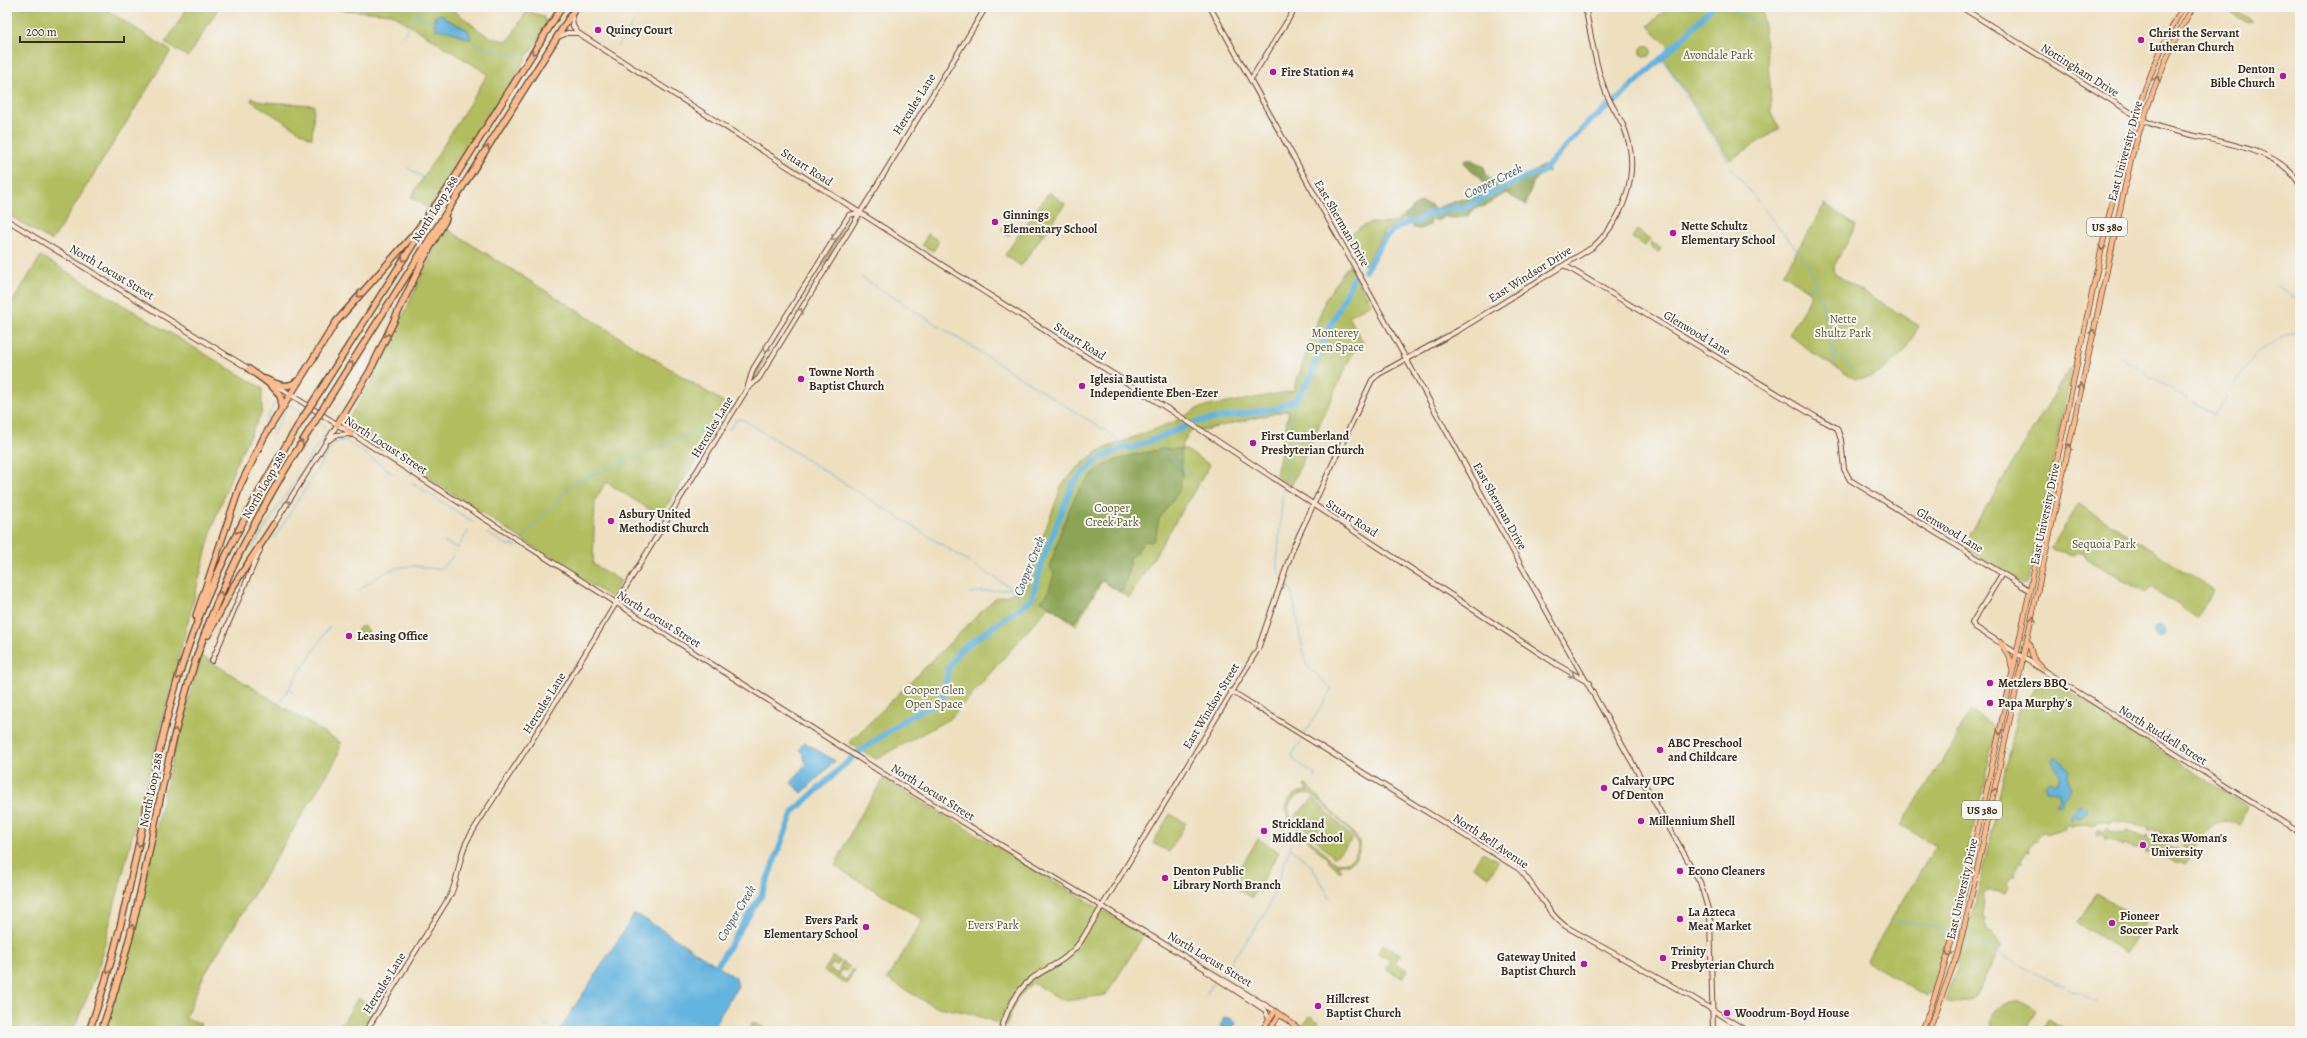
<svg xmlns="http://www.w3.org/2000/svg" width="2307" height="1038" font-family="Alegreya,serif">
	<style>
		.green { fill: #b1bd5f; stroke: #76743e; fill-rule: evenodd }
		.forest { fill: #8ca456; stroke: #64673a }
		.water { fill: #64b4df; stroke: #506f7e }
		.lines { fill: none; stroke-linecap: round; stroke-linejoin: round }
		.stream { stroke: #64b4df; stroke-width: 1 }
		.river { stroke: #64b4df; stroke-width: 6 }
		.secondary-casing { stroke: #564536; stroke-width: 6 }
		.primary-casing { stroke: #564536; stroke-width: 6 }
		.highway-casing { stroke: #564536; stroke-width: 8 }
		.secondary { stroke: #fde4d1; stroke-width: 4 }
		.primary { stroke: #fbbb8d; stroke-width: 4.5 }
		.highway { stroke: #fbbb8d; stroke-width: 5.5 }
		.highway-bridge-casing { stroke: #564536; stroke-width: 8; stroke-linecap: butt }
		.highway-bridge { stroke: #fbbb8d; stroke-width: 5.5 }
		.oneway { stroke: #916b50 }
		.oneway2 { stroke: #9c8778 }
		.poi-dot { fill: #b5179e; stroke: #f6f6f2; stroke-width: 1.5 }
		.labels { text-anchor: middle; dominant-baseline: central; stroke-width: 4; stroke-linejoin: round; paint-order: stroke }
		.shield { fill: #f6f6f2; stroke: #73675e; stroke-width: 1 }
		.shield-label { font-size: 11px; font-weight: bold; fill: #3b2a1e }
		.poi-label { font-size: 12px; font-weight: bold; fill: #3b2a1e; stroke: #f6f6f2; text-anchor: start }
		.park-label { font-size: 12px; fill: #5e5632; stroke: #f6f6f2 }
		.street-label { font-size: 12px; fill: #3b2a1e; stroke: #f6f6f2 }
		.water-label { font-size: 13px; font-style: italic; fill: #495a62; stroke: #f6f6f2 }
	</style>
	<rect width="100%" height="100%" fill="#f6f6f2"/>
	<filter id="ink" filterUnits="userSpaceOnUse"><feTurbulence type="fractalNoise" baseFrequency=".025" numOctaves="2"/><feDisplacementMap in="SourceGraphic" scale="8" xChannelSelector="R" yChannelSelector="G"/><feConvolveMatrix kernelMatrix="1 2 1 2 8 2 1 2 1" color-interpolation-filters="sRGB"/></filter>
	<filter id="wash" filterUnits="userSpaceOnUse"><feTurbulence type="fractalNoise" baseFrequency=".012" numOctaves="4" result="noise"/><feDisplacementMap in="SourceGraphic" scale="16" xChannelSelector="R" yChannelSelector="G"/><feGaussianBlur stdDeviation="0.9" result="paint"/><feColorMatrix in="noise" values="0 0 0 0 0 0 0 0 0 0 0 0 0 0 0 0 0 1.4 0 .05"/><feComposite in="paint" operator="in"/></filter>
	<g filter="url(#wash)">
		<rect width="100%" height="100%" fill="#eedfbf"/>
		<path class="green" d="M7,7H102L171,51L52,241L7,214Z
			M188,7H219L188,57L165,43Z
			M329,7H448C469,19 483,40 508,41L527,11L543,16L546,22L545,29L429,209L411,197L488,74L392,14L329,9ZM442,15L448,20L468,30L470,37L468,39L447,30L435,28V17Z
			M1668,7H1762L1770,83L1771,114L1780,128L1730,160L1662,56L1670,48L1648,26Z
			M2222,7H2231L2253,21L2246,22Z
			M1640.5 51a5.5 5.5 0 1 1 11 0a5.5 5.5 0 1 1-11 0Z
			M252,98L263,102L314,105L312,139L251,101Z
			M1049,192L1065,204L1044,235L1027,223Z
			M1825,204L1856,226L1835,264L1833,270L1835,274L1919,326C1914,334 1910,343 1904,351C1894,363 1869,384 1853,378L1812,353L1789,334L1811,297L1808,290L1783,274Z
			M1407,213L1409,216L1385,231L1364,265L1348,236C1354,232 1365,223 1372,223C1389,223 1393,226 1407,213Z
			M850,217L828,259L822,266L846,221Z
			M1026,224L1043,235L1021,266L1005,255Z
			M1002 230a5 5 0 1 1 10 0a5 5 0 1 1-10 0Z
			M447,229L731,407L660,516L606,482L595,500L593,564L621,581L611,598L346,423L375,375L436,246Z
			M1637,230L1650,239L1645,246L1632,238Z
			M928,234L939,241L933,251L922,245Z
			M1651,242L1661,248L1659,252L1650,247Z
			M41,256L262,388V412L238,459L213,525L97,973L73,1031H7V311Z
			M1349,264L1371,304L1349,316L1363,343L1353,352L1291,486L1276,476L1289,410L1204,430L1192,429L1181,447L1210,465L1129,598L1102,581L1076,625L1049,606L951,718L876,759L849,743L994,599L1023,590L1062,485L1075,470L1098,451L1176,421L1199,408L1293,391L1325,300Z
			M765,356L754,381L751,384V378Z
			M2070,368L2072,371L2028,582L2024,584L1962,547Z
			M2079,504L2214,590L2197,617L2150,587L2145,593L2087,559L2083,552H2078L2073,555L2051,549Z
			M357.5 632a5.5 5.5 0 1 1 11 0a5.5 5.5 0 1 1-11 0Z
			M202,656L341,743L337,758L203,977L185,1018L200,1023L201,1031H105C146,908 160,778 202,656Z
			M2044,674L2247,806L2240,825C2200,812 2206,847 2189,851L2182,846L2183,843L2161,833L2159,835L2160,832L2150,829L2149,831V828L2129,824L2128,826V823L2111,821L2110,824L2109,821H2096V824L2072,825V827L2070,825L2065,826V829L2045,835L2044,832L2037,837L2035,839L2037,841L2033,842L2028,850L2030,852L2027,851L2021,861L2023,863L2020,862L2014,873L2015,876L2013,874L2006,883L2009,885L2005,893L1990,890L1984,892L1983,919H1986L1984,921L1989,933L1991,932L2001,947L1976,996C1968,1003 1956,1005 1946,1001L1974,909L2017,715Z
			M1970,711L1991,723L1996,730L1943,961L1932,993L1927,996L1866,961L1936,846L1901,825L1958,737L1956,735Z
			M884,779L1144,935L1106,995L1065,1001L1032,983L1016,1001L1006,1026L969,1013L933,1006L887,979L923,920L835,866L858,818Z
			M1306,784L1358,839C1364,854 1353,867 1337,865L1342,870L1340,872L1290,822C1280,806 1290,790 1309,791L1304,786ZM1303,794C1306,793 1309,793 1312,795C1320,799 1354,834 1357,842C1361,858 1344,868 1331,860L1292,820C1285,808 1290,797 1303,794Z
			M1314,798L1353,839L1334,858L1294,817Z
			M1170,814L1186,823L1169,852L1153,843Z
			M2099,828V831H2106L2107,828H2109L2110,831L2126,833L2127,830L2128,833L2146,838L2148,835L2147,838L2156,841L2158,839V842L2176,850L2178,848L2177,851L2185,856L2187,854L2189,859L2184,864L2182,862H2176L2165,857L2163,859V856L2148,852L2147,854L2146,851L2134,848L2132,850L2133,848L2123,844L2121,847L2122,844L2107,839L2106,841V838L2099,834L2097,836L2096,830Z
			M1258,839L1279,852L1252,898L1230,885Z
			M1483,852L1498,861L1489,877L1473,867Z
			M2097,893L2145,923L2126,953L2078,923Z
			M1383,944L1400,954L1395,963L1407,970L1402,978L1386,969L1390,960L1378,953Z
			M833,956L840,961L837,965L832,964L829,969L838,974L842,962L850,967L847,971L842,970L839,975L845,980L848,978L853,969L855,970L847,984L824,971Z
			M358,998L375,1008L361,1031H328L344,1022Z
			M2020,1001L2037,1011L2025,1031H2001L1992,1026C1988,1009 2006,1001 2020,1001Z
			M1310,1016L1319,1022L1313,1031L1303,1026Z
			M2048,1019L2064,1029L2063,1031H2041Z
			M753,1022L769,1031L748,1030Z"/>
		<path class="forest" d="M1465,159L1472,160L1484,167L1487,176L1497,183V193L1530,177L1532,173L1542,166L1548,167L1549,171L1539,176L1533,183L1526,205L1506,193L1493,200C1490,206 1481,207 1476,208L1467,217C1460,217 1451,220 1444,216L1439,221L1432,219L1430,225L1420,229L1413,228L1406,219V216L1414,206L1422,202L1428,205L1430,204L1434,209L1488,190L1480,177L1464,164Z
			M1162,449H1181L1182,477L1179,491L1159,519L1155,539L1151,542L1144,541L1138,551L1130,558L1128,573L1123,590L1120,591L1101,580L1075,622L1041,601L1047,595L1054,574L1050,567C1062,529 1072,480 1111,462C1126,455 1145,453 1162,449Z"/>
		<path class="water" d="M441,14L448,20L468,30L471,39L449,31L435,29V17Z
			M2153.5 632a5.5 5.5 0 1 1 11 0a5.5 5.5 0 1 1-11 0Z
			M804,742L835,761L802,793L791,783L806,764L803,754L799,750Z
			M2055,756L2068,767L2070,770L2067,776L2071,788L2063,798L2061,806L2055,805L2060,797L2059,792L2046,791L2045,786L2048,782L2052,781L2054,784L2059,781L2060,774L2052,761Z
			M2079,805L2088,808L2087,811L2079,818L2075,817L2071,820V815Z
			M634,915L640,916L736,978L738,986L711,1031H559Z
			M1224,1018H1231L1236,1022C1235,1028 1228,1028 1222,1030L1220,1027Z"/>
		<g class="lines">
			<path class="stream" d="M413,7L421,17L436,22
				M1728,7L1741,16L1761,25
				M453,10L454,7
				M412,22L417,14
				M470,39L486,49L491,48L522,57
				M401,40L410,25
				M617,47L633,23
				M1661,57L1728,161
				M610,59L611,57
				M1731,167L1758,202
				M408,168L424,178
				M1762,207L1810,266L1818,288L1834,353L1848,363L1851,370
				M861,277L1120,440L1125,447
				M2278,286L2300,301
				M1808,290L1815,282
				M2120,357L2139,369
				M1833,366L1835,355
				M2143,372L2188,399
				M2232,389C2256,352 2257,346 2300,331
				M273,392L278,402
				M2194,403L2214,415L2227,396
				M308,415L314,418
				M318,421L326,429
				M726,428L730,429L736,420L742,419L1011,588L1021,600L1029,603
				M262,429L276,401
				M272,435L289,405L304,412
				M337,439L342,440
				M1155,439L1160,445
				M345,440L394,474
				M1162,448L1202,488
				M1286,482L1289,433L1296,399
				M412,483L473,522
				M487,533L507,545L517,546
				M275,537L333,444L345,440
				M522,539L565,492L578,481L693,433L716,426L720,428
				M444,542L458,548
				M250,547H253L324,435
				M1280,575L1277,565L1283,489
				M1287,582L1292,594L1306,665L1332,689L1304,735
				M358,591C375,577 393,565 416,566C424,567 433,570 441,568L450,560L468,532
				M969,593L1010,589
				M290,688L293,693
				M278,705L329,627
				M1303,738L1292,755L1296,762L1316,775L1315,779
				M1290,848L1312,866L1330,898
				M1893,920L1934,927L1947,934
				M1967,942L1992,947L1995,949V954L2000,955L2053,982L2065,985L2071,991L2080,993L2097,1003
				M1223,972C1238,951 1255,931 1267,909C1277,887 1283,865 1292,843
				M1205,996L1213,984
				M541,1022L556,1031"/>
			<path class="river" d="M1615,102L1687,34L1712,7
				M1365,271L1384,239L1393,230L1409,222L1418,221L1425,215L1456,207L1463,208L1528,176L1543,171L1589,122L1608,107
				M1195,422L1278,408L1296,399L1311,377L1323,341L1354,277
				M858,753L910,716L942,701L948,669L959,651L1031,600L1045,554L1073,483L1097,460L1125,447L1133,448L1187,426
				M713,972L761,896L793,812L853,757"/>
		</g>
	</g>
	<g filter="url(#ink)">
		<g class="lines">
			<defs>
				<path id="secondary" d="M1210,7L1561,637L1700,882L1710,916L1713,1031
					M1961,7L2143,120C2189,143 2275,138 2300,185
					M572,16L573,26L578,33L1187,421L1556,664L1589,683
					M558,37L567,33H578
					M1251,79L1296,7
					M7,220L251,370
					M1564,265L1816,417L1837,428L1841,440L1844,469L1850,480L2029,590
					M274,384L890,778L1275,1011
					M747,389L759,378L986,7
					M329,440L336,435L350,434
					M273,526L337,425
					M2002,574L1972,623L1975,627L2300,833
					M212,661L260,550
					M1231,691L1519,869C1536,886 1545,911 1565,926L1690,996L1747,1031
					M1207,972L1265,1010L1269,1019
					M366,1031L450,896C459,879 458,858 467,841C490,801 518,764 542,724C611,613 679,501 747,389L753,369L849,215L859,213
					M1001,1031C1006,1012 1015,993 1030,980C1050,965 1065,963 1081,941L1258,649L1293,548L1372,380L1379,374L1459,330L1593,247C1626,217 1642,168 1623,125C1617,112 1608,101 1604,87C1594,62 1591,33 1585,7"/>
				<path id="primary" d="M2000,642L2010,658L2012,669
					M2029,643L2033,658L2043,669
					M1261,1031L1275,1011L1302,1031
					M1269,1031L1279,1015
					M1922,1031C1954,950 1970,864 1989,779C2023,629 2053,477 2085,326C2109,217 2127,105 2183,7
					M1929,1031L1957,955L1969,907L2131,159C2147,106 2164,55 2193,7"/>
				<path id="highway" d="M445,193L562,7
					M249,369C260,378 286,391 281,407
					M265,379C276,384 287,390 297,381
					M320,391L426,224
					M330,397L576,7
					M345,414V424L351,434
					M337,425L370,371L422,262L446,219
					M196,616L240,486L264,437L336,322L414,234L447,190
					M208,635L234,585L274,524
					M89,1031C130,919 143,799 176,685C203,591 248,507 299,424
					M101,1031C143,919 154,799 188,685C214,594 258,511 309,431"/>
			</defs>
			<use href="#secondary" class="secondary-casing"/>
			<use href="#primary" class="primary-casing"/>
			<use href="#highway" class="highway-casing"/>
			<use href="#secondary" class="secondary"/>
			<use href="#primary" class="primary"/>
			<use href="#highway" class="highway"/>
			<defs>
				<path id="highway-bridge" d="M299,424L320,391
					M309,431L330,397"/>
			</defs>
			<use href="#highway-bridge" class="highway-bridge-casing"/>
			<use href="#highway-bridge" class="highway-bridge"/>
		</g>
		<defs><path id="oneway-chevron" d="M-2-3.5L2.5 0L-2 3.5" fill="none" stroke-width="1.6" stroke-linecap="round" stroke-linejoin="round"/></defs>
		<g class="oneway">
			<use href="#oneway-chevron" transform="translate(534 52) rotate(122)"/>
			<use href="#oneway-chevron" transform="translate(2157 79) rotate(-69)"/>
			<use href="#oneway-chevron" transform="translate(487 148) rotate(-58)"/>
			<use href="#oneway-chevron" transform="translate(2102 248) rotate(102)"/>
			<use href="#oneway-chevron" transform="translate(404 259) rotate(122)"/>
			<use href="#oneway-chevron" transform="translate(359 295) rotate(132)"/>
			<use href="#oneway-chevron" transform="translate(2093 332) rotate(-77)"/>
			<use href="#oneway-chevron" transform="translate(388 336) rotate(-64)"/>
			<use href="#oneway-chevron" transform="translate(351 364) rotate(-58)"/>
			<use href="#oneway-chevron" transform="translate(2081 386) rotate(-79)"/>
			<use href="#oneway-chevron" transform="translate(301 443) rotate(-58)"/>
			<use href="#oneway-chevron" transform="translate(2069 447) rotate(-79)"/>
			<use href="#oneway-chevron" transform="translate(237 531) rotate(117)"/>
			<use href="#oneway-chevron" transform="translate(220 594) rotate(-68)"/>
			<use href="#oneway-chevron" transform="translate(2033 619) rotate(-77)"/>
			<use href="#oneway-chevron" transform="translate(178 677) rotate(107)"/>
			<use href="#oneway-chevron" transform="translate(175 731) rotate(-76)"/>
			<use href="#oneway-chevron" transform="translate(2000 732) rotate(103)"/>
			<use href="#oneway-chevron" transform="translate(1995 791) rotate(-77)"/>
			<use href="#oneway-chevron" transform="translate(139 844) rotate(102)"/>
			<use href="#oneway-chevron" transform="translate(132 927) rotate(-77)"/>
			<use href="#oneway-chevron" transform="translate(1949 954) rotate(104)"/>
			<use href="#oneway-chevron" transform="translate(108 971) rotate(106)"/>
		</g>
		<g class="oneway2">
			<use href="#oneway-chevron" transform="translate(834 238) rotate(122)"/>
			<use href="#oneway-chevron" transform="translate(800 311) rotate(-59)"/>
			<use href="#oneway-chevron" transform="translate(766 349) rotate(122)"/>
			<use href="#oneway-chevron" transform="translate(288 503) rotate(-58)"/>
			<use href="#oneway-chevron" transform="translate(1572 675) rotate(33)"/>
		</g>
	</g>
	<g class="poi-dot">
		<circle cx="598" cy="30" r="4"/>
		<circle cx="2141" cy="40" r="4"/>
		<circle cx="1273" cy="72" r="4"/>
		<circle cx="2283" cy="76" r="4"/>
		<circle cx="995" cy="222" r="4"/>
		<circle cx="1673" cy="233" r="4"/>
		<circle cx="801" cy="379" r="4"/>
		<circle cx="1082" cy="386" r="4"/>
		<circle cx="1253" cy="443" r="4"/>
		<circle cx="611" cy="521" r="4"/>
		<circle cx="349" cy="636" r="4"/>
		<circle cx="1990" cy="683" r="4"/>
		<circle cx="1990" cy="703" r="4"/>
		<circle cx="1660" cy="750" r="4"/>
		<circle cx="1604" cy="788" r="4"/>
		<circle cx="1641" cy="821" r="4"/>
		<circle cx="1264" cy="831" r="4"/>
		<circle cx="2143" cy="845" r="4"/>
		<circle cx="1680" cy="871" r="4"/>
		<circle cx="1165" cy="878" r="4"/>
		<circle cx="1680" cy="919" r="4"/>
		<circle cx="2112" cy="923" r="4"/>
		<circle cx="866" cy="927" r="4"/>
		<circle cx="1663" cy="958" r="4"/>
		<circle cx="1584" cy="964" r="4"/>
		<circle cx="1318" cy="1006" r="4"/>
		<circle cx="1727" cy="1013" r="4"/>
	</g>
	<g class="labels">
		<g class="shield">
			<rect x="2087" y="218" width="40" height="18" rx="3"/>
			<rect x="1962" y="801" width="40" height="18" rx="3"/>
		</g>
		<g class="shield-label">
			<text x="2107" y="227">US 380</text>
			<text x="1982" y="810">US 380</text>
		</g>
		<g class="poi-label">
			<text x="606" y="30">Quincy Court</text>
			<text x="2149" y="33">Christ the Servant<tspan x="2149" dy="14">Lutheran Church</tspan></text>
			<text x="2275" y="69" text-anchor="end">Denton<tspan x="2275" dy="14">Bible Church</tspan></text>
			<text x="1281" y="72">Fire Station #4</text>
			<text x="1003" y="215">Ginnings<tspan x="1003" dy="14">Elementary School</tspan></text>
			<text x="1681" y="226">Nette Schultz<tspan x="1681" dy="14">Elementary School</tspan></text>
			<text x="809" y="372">Towne North<tspan x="809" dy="14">Baptist Church</tspan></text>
			<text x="1090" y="379">Iglesia Bautista<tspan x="1090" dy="14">Independiente Eben-Ezer</tspan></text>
			<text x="1261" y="436">First Cumberland<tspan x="1261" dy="14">Presbyterian Church</tspan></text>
			<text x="619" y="514">Asbury United<tspan x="619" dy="14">Methodist Church</tspan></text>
			<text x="357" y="636">Leasing Office</text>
			<text x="1998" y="683">Metzlers BBQ</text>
			<text x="1998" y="703">Papa Murphy's</text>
			<text x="1668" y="743">ABC Preschool<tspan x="1668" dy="14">and Childcare</tspan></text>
			<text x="1612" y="781">Calvary UPC<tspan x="1612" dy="14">Of Denton</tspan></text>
			<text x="1649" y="821">Millennium Shell</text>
			<text x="1272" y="824">Strickland<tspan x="1272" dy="14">Middle School</tspan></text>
			<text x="2151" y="838">Texas Woman's<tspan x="2151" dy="14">University</tspan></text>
			<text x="1173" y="871">Denton Public<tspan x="1173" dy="14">Library North Branch</tspan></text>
			<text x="1688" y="871">Econo Cleaners</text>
			<text x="1688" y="912">La Azteca<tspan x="1688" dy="14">Meat Market</tspan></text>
			<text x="2120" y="916">Pioneer<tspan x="2120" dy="14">Soccer Park</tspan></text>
			<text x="858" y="920" text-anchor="end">Evers Park<tspan x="858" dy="14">Elementary School</tspan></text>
			<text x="1671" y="951">Trinity<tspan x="1671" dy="14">Presbyterian Church</tspan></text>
			<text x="1576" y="957" text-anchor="end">Gateway United<tspan x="1576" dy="14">Baptist Church</tspan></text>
			<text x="1326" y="999">Hillcrest<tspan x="1326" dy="14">Baptist Church</tspan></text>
			<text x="1735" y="1013">Woodrum-Boyd House</text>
		</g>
		<g class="park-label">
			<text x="1718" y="55">Avondale Park</text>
			<text x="1843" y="319">Nette<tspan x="1843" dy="14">Shultz Park</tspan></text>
			<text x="1335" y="333">Monterey<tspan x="1335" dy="14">Open Space</tspan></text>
			<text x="1112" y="508">Cooper<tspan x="1112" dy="14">Creek Park</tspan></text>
			<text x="2104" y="544">Sequoia Park</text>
			<text x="934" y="690">Cooper Glen<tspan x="934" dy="14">Open Space</tspan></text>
			<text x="993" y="925">Evers Park</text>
		</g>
		<g class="street-label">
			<text transform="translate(2080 70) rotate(32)">Nottingham Drive</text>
			<text transform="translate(914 104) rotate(-58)">Hercules Lane</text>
			<text transform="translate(2125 151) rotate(-75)">East University Drive</text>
			<text transform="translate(807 167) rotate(33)">Stuart Road</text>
			<text transform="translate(435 209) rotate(-58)">North Loop 288</text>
			<text transform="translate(1342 223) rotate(60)">East Sherman Drive</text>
			<text transform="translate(112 272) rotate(31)">North Locust Street</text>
			<text transform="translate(1530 274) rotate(-32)">East Windsor Drive</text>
			<text transform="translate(1697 333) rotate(31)">Glenwood Lane</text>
			<text transform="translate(1080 341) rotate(33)">Stuart Road</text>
			<text transform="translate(712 427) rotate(-59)">Hercules Lane</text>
			<text transform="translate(386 445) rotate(33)">North Locust Street</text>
			<text transform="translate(264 485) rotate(-60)">North Loop 288</text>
			<text transform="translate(1500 506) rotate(61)">East Sherman Drive</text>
			<text transform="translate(2045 514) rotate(-78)">East University Drive</text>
			<text transform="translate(1352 518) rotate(33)">Stuart Road</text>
			<text transform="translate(1950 530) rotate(31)">Glenwood Lane</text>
			<text transform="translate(659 619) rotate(32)">North Locust Street</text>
			<text transform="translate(544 703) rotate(-58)">Hercules Lane</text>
			<text transform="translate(1211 706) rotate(-59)">East Windsor Street</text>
			<text transform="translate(2163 735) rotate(32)">North Ruddell Street</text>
			<text transform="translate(151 790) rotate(-78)">North Loop 288</text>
			<text transform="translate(933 792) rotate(32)">North Locust Street</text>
			<text transform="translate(1491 841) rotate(34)">North Bell Avenue</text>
			<text transform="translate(1962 889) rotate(-77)">East University Drive</text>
			<text transform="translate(1210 959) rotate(31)">North Locust Street</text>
			<text transform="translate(384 983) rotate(-58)">Hercules Lane</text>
		</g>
		<g class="water-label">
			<text transform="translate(1493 181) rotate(-26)">Cooper Creek</text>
			<text transform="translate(1029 566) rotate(-68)">Cooper Creek</text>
			<text transform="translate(736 913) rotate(-59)">Cooper Creek</text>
		</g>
	</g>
	<rect width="2307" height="1038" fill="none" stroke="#f6f6f2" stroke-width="24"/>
	<path d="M20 36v6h104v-6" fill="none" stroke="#3b2a1e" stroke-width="2"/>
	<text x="26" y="36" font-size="12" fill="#3b2a1e" stroke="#f6f6f2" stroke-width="3" paint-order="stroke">200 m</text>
</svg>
